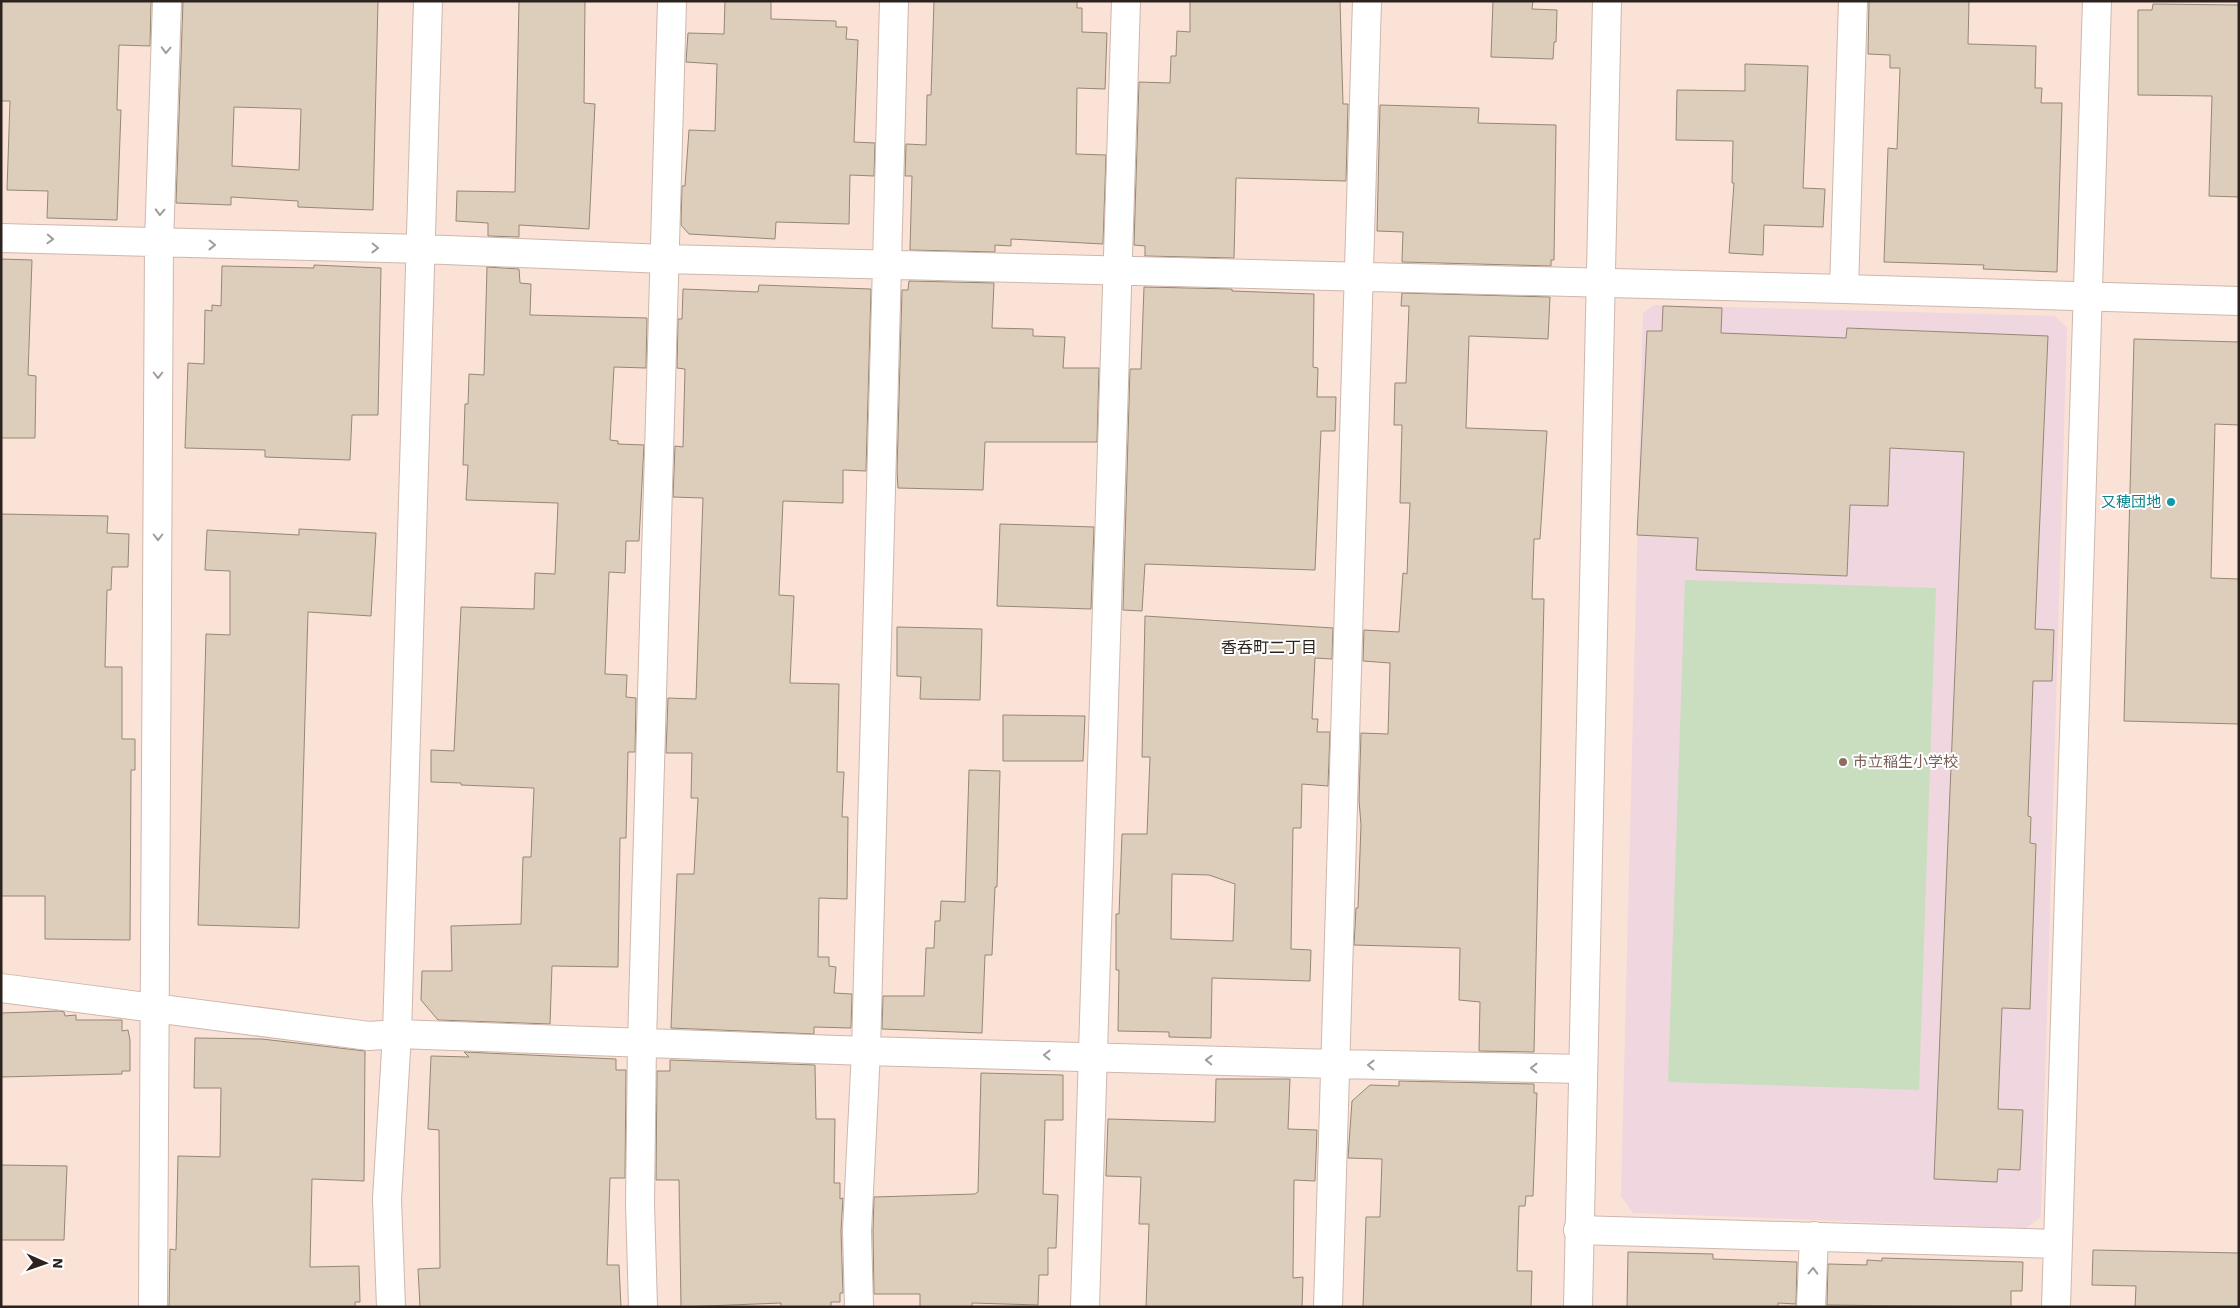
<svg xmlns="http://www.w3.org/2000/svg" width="2240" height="1308" font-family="'Work Sans','Noto Sans JP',sans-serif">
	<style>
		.education { fill: #efd6df }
		.green { fill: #c9debf }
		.building { fill: #ddcebb; stroke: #968775; fill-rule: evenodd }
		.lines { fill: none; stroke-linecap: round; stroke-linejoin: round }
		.street-casing { stroke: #ceb7ac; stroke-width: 30 }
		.secondary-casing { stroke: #ceb7ac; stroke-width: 30 }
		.street { stroke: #fff; stroke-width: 28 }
		.secondary { stroke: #fff; stroke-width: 28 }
		.oneway { stroke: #a09c9a }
		.culture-dot { fill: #0f9aa8; stroke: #fff; stroke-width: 2 }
		.education-dot { fill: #8d6e63; stroke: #fff; stroke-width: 2 }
		.labels { text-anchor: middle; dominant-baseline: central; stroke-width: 4; stroke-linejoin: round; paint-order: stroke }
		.culture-label { font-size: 15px; fill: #0d838f; stroke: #fff; text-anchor: end }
		.education-label { font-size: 15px; fill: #785e54; stroke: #fff; text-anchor: start }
		.neighbourhood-label { font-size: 16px; fill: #2c231f; stroke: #fff }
	</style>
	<rect width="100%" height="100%" fill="#fae2d7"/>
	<path class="education" d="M1654,305L2055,316L2067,328L2041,1217L2026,1228L1633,1213L1621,1196L1643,313Z"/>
	<path class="green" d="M1685,580L1936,588L1919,1090L1668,1082Z"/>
	<path class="building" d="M1,1H151L150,46L119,45L117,104V110H121L117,220L47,218L48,191L7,190L10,101H1Z
		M183,1H378L373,210L298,207V201L231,197V205L176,203ZM234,107L301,109L299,170L232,166Z
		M519,1H585L584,103L595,104L589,229L519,225V237L488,236V223L456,221L457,191L515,192Z
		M725,1H771V19L836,21V27H847L846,39L858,40L854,142L875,143L874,176L850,175L849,224L776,222L775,239L689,234L681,225L682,186H685L689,130L715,131L717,64L686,62L688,33L724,34Z
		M934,1H1077V8H1082V32L1107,33L1105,89L1077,88L1076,154L1106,155L1103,244L1011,239V246L995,245V252L910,250L912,176H905L906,144L926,145L927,95H931Z
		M1190,1H1340L1343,104H1348L1346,181L1236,178L1234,258L1145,256V246L1134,245L1139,82L1170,83L1171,56H1176L1177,31L1190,32Z
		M1493,1H1533L1532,9L1557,10L1556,42H1554L1553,59L1491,57Z
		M1869,1H1969L1968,44L2036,46L2035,88H2042L2041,103H2062L2057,272L1983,269L1984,265L1884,262L1888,148L1897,149L1900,68H1890V55L1868,54Z
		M2153,4L2239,5V197L2209,196L2212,96L2138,95V10H2152Z
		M1745,64L1808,66L1803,188L1825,189L1823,227L1764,225L1763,255L1729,253L1734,183H1732L1733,141L1676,140L1677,90L1745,91Z
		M1380,105L1479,108L1478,123L1556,125L1554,260H1551V266L1402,262L1403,232L1377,231Z
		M1,259L32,260L28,375L36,376L35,438H1Z
		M314,265L381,268L378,415H352L350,460L265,457V450L185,448L188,363L204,364L205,310L212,311V305L221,306L222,266L314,268Z
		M487,267L519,269L520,283L531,284L530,315L647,318L646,368L614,367L610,440L618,441V444L644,445L639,541H626L625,573L609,572L605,674L627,675L626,697L636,698L635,752H628L626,838H620L618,967L552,966L550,1024L438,1020L421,1000L422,971H452L451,926L521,924L523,857H531L534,788L461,785V783L431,782V750L454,751L461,607L534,609L535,573L555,574L558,503L466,500L468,465H463L465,404H468L469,374L484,375Z
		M909,281L994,283L992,328L1033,329V336L1065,337L1063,368H1099L1097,442H985L983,490L898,488L897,471L902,290H908Z
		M759,285L871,289L866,471L843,470V503L783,501L779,595L794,596L790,683L839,684L837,772H844L842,817H848L847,899L819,898L818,957H829V966L836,967L834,993L852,994L851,1028L814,1027V1034L671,1028L677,874H694L698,798H691L692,753H666L668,698L696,699L703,498L673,497L675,446L683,447L685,369L677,368L678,319H682L683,289L758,292Z
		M1144,287L1232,289V291L1314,294L1313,367L1318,368L1317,397H1336L1335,431H1321L1315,570L1145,564L1142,611L1123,610L1130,369H1141Z
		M1402,293L1550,297L1548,339L1469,336L1466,428L1547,431L1540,539H1534L1532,599H1544L1534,1052L1479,1051L1480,1002L1459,1000L1460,948L1354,945L1356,908H1358L1361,825L1359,800L1361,733L1388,734L1390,663L1363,661L1364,630L1399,632L1403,573L1407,574L1410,503H1400L1402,425H1394L1395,383H1406L1409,306H1401Z
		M1663,306L1722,308L1721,333L1846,338L1847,328L2048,336L2035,629L2054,630L2052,681H2033L2028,816L2031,817L2030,843L2036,844L2030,1009L2002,1008L1998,1109L2023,1110L2020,1170L1998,1169L1997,1182L1934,1179L1964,452L1890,448L1888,506L1850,505L1847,576L1696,570L1698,538L1637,535L1647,331H1662Z
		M2134,339L2239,342V425L2215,424L2211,578L2239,579V724L2124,721Z
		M1,514L108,516L107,533L129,534L128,567H112L111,590H107L105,667H122V739H135V770H131L130,940L45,939V896H1Z
		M1000,524L1094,527L1091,609L997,606Z
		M299,529L376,533L371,616L308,612L299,928L198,925L206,634L230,635V571L205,570L207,530L299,535Z
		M1145,616L1333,628L1332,659L1315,658L1312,719H1318L1317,732H1330L1328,786L1302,784L1301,828H1293L1291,949L1311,950L1310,981L1212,978L1211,1038L1169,1037V1032L1118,1031L1119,970H1116V914H1119L1122,834H1147L1150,757H1142ZM1172,874L1209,875L1235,884L1233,941L1171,939Z
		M897,627L982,629L980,700L920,699L921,677L897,676Z
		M1003,715L1085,716L1083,761H1003Z
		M969,770L1000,771L997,887H995L992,955H985L982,1033L882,1029L883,996H924L926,948H934L935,921H940L941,901L965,902Z
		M60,1011L64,1012L65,1016L76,1015V1020H122V1031L128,1030L130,1040V1071H122V1074L1,1077V1013Z
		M195,1038L262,1039L365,1051L364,1181L312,1179L310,1267L359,1266L360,1302H355V1307H169L170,1249L176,1250L178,1156L220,1157L221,1088H194Z
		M464,1052L616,1059V1070H626L625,1178H610L607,1265H619L621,1307H420L418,1269L440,1268L439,1130L428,1129L431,1056L469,1057Z
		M670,1060L815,1065L816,1119H835L834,1183H840V1199L843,1198L841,1231L843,1293H840V1302H831V1307H781V1303L681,1307L679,1180H656L657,1071H670Z
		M981,1073L1063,1075V1120H1045L1043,1194L1058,1195L1056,1248H1048V1275H1039L1038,1305L972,1303V1307H920V1294H874L873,1231L874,1197L975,1194L978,1192Z
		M1216,1079H1290L1288,1129L1317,1130L1315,1181L1294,1180L1293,1278L1303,1277L1302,1307H1146L1149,1224H1139L1141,1177L1106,1176L1108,1119L1215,1122Z
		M1399,1081L1534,1084V1093H1537L1533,1196H1526L1525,1206H1519L1517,1271H1532L1531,1307H1363L1366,1217H1380L1382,1159L1348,1158L1352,1101L1370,1085L1399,1086Z
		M1,1165L67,1166L64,1240H1Z
		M2093,1250L2239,1253V1307H2135L2136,1286L2092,1285Z
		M1628,1252L1713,1254V1259L1797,1262L1796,1304L1778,1303V1307H1627Z
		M1882,1258L2023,1262L2022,1291H2011V1307L1827,1305L1828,1264L1867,1265V1260L1882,1261Z"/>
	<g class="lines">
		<defs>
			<path id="street" d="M1,238L422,249L665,259L1844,289L2239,301
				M1844,289L1853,1
				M1,988L369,1036L397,1034L866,1051L1336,1064L1583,1069
				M1578,1230L2058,1244
				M153,1307L159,243L167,1
				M391,1307L387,1199L397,1034L428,1
				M643,1307L640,1203L642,1042L672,1
				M859,1307L857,1231L866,1051L894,1
				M1085,1307L1126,1
				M1328,1307L1367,1
				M1811,1307L1814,1236
				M2056,1307L2097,1"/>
			<path id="secondary" d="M1578,1307L1607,1"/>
		</defs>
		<use href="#street" class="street-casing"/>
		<use href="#secondary" class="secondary-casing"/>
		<use href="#street" class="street"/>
		<use href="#secondary" class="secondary"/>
	</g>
	<defs><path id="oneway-chevron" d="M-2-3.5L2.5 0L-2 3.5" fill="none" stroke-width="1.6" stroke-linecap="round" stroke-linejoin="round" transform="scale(1.25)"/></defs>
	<g class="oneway">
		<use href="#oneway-chevron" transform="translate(166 50) rotate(92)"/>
		<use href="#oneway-chevron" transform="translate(160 212) rotate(92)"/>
		<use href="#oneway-chevron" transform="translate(50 239) rotate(2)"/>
		<use href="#oneway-chevron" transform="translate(212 245) rotate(1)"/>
		<use href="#oneway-chevron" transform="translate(375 248) rotate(1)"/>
		<use href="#oneway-chevron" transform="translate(158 375) rotate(90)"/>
		<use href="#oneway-chevron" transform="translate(158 537) rotate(90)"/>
		<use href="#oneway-chevron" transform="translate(1047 1055) rotate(-179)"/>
		<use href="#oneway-chevron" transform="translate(1209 1060) rotate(-178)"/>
		<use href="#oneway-chevron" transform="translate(1371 1065) rotate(-179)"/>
		<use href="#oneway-chevron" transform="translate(1534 1068) rotate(-179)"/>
		<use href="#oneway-chevron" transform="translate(1813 1271) rotate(-88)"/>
	</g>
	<circle class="culture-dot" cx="2171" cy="502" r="5"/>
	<circle class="education-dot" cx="1843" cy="762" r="5"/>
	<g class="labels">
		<g class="culture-label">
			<text x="2161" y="502">又穂団地</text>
		</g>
		<g class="education-label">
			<text x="1853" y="762">市立稲生小学校</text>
		</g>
		<g class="neighbourhood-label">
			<text x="1269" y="647">香呑町二丁目</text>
		</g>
	</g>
	<rect width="2240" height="1308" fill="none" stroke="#2c231f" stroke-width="5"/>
	<g transform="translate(45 1263) rotate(92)" stroke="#ffffff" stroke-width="4" paint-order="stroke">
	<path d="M0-4L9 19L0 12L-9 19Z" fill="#2c231f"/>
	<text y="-8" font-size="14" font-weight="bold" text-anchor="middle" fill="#2c231f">N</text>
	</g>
</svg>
